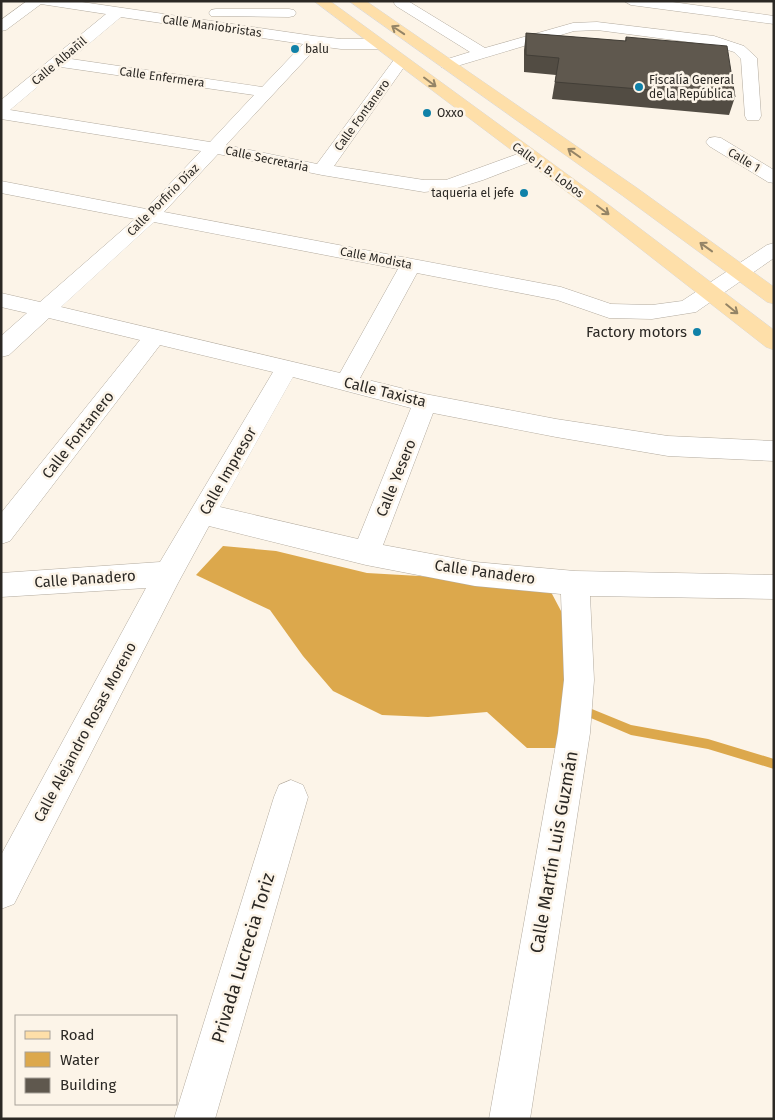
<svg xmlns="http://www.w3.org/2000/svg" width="775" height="1120" font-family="'Fira Sans',sans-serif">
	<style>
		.water { fill: #dca84c }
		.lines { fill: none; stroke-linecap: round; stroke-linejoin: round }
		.stream { fill: #dca84c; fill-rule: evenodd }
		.minor-casing { stroke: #b3ab9f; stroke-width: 1 }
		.major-casing { stroke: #d9d8d8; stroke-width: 1 }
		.minor { fill: #fff; fill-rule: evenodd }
		.major { fill: #fedfa9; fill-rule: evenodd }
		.wall { fill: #524c43 }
		.building { fill: #5f584e; stroke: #423e37 }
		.oneway { stroke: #948466 }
		.poi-dot { fill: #1081a8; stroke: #fcf4e8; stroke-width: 2 }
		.labels { text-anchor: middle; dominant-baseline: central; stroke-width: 5; stroke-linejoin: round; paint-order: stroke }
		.far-street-label { font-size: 12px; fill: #2b2824; stroke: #fcf4e8 }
		.far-poi-label { font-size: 12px; fill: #2b2824; stroke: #fcf4e8; text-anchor: start }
		.poi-label { font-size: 15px; fill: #2b2824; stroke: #fcf4e8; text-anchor: end }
		.street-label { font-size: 15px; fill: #2b2824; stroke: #fcf4e8 }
		.near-street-label { font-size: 18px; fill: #2b2824; stroke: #fcf4e8 }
	</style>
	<rect width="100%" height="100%" fill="#fcf4e8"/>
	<path class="water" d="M223,546L276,551L367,573L454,578L551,592L570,628L560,748H527L487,712L428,717L382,715L333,691L303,656L270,610L196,575Z"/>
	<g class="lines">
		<path class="stream" d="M582,705L631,725L708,739L774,759V769L708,749L631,735L579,713L577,710L579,707Z"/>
		<defs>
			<path id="minor" d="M27,1H75L314,36L341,39H379L384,41L387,44L384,47L379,49H341L318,46L226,145L317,164L396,57H406L409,60L334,166L424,180H446L523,152L529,151L535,152L538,156L535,160L483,180L454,189L424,192L322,175L218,154L164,212L561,287L611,304L652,305L682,301L767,245L774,243V258L696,312L652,319L609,318L557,300L417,273L360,378L425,394L556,419L668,436L774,441V461L668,456L556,437L433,413L383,545L475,562L575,571L774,575V599L590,596L594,680L590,733L530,1119H489L558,733L564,680L561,594L475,586L366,565L209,526L178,583L14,904L1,909V855L146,588L1,597V573L160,562L273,372L160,345L10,541L1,544V513L140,340L49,318L9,355L1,357V336L27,313L1,307V293L40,302L135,219L1,193V181L146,209L201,151L1,119V100L106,14L41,4L6,30L1,31V20ZM121,17L303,44L262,87L71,59ZM61,67L254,95L210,142L10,110ZM154,222L398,269L340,373L61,307ZM293,377L411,408L358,539L220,507Z
				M395,1H408L485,48L573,23L597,22L714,36L744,46L757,58L761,116L759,120H747L745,116L741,59L734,52L712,45L597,30L574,31L447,69L441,67L439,64L441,61L470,52L396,6L394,3Z
				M624,1H665L774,16V24L631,5Z
				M216,9H289L294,10L296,13L294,16L289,17L211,16L209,13L211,10Z
				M715,137L721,138L774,170V183L768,182L709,146L706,142L709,138Z
				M291,780L303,785L308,797L215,1119H174L274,797L279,785Z"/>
			<path id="major" d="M314,1H330L605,202L774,330V350L766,347L591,210Z
				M349,1H366L637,188L774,287V304L767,302L623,196Z"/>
		</defs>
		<use href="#minor" class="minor-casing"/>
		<use href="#major" class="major-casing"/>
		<use href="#minor" class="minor"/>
		<use href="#major" class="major"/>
	</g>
	<path class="wall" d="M526,33L625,41L626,37L735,97L729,115L552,99L556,75L524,72V50Z"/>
	<path class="building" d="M526,33L626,41V37L727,46L735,97L555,82L559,58L526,55Z"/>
	<defs><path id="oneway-shaft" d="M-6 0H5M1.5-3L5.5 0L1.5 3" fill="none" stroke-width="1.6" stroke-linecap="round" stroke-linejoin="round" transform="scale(1.25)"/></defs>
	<g class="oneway">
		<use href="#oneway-shaft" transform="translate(398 30) rotate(-146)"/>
		<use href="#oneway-shaft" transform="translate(430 82) rotate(37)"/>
		<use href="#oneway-shaft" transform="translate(574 153) rotate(-145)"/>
		<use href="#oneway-shaft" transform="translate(603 210) rotate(37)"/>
		<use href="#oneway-shaft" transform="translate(706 247) rotate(-144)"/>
		<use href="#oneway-shaft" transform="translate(732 309) rotate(39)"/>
	</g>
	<g class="poi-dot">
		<circle cx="295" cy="49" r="5"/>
		<circle cx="639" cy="87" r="5"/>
		<circle cx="427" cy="113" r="5"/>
		<circle cx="524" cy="193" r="5"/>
		<circle cx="697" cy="332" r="5"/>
	</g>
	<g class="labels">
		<g class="far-street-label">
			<text transform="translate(212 26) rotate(8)">Calle Maniobristas</text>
			<text transform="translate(59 61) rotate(-40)">Calle Albañil</text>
			<text transform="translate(162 77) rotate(8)">Calle Enfermera</text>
			<text transform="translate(362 115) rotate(-54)">Calle Fontanero</text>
			<text transform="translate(267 159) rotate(12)">Calle Secretaria</text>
			<text transform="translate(744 160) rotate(31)">Calle 1</text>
			<text transform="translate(548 170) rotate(36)">Calle J. B. Lobos</text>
			<text transform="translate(163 200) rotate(-45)">Calle Porfirio Díaz</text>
			<text transform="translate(376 258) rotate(11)">Calle Modista</text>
		</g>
		<g class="far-poi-label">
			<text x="305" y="49">balu</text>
			<text x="649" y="80">Fiscalía General<tspan x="649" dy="14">de la República</tspan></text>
			<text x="437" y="113">Oxxo</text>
			<text x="514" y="193" text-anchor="end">taqueria el jefe</text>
		</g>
		<g class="poi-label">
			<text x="687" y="332">Factory motors</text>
		</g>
		<g class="street-label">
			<text transform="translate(385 392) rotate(14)">Calle Taxista</text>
			<text transform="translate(78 435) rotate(-52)">Calle Fontanero</text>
			<text transform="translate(228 471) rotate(-60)">Calle Impresor</text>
			<text transform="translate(396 478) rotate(-68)">Calle Yesero</text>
			<text transform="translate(485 572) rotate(8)">Calle Panadero</text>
			<text transform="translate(85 579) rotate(-4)">Calle Panadero</text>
			<text transform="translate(85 732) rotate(-62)">Calle Alejandro Rosas Moreno</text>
		</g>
		<g class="near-street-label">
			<text transform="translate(554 852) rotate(-80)">Calle Martín Luis Guzmán</text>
			<text transform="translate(243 958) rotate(-73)">Privada Lucrecia Toriz</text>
		</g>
	</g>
	<rect width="775" height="1120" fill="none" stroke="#2b2824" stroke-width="5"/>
	<rect x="15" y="1015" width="162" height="90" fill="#fcf4e8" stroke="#a8a29a"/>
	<rect x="25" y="1031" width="25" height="8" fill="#fedfa9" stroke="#a8a29a"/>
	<text x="60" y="1040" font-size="15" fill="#2b2824">Road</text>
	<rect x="25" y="1052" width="25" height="15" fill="#dca84c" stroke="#a8a29a"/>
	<text x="60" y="1065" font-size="15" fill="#2b2824">Water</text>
	<rect x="25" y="1078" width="25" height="15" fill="#5f584e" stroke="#a8a29a"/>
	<text x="60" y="1090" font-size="15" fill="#2b2824">Building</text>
</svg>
